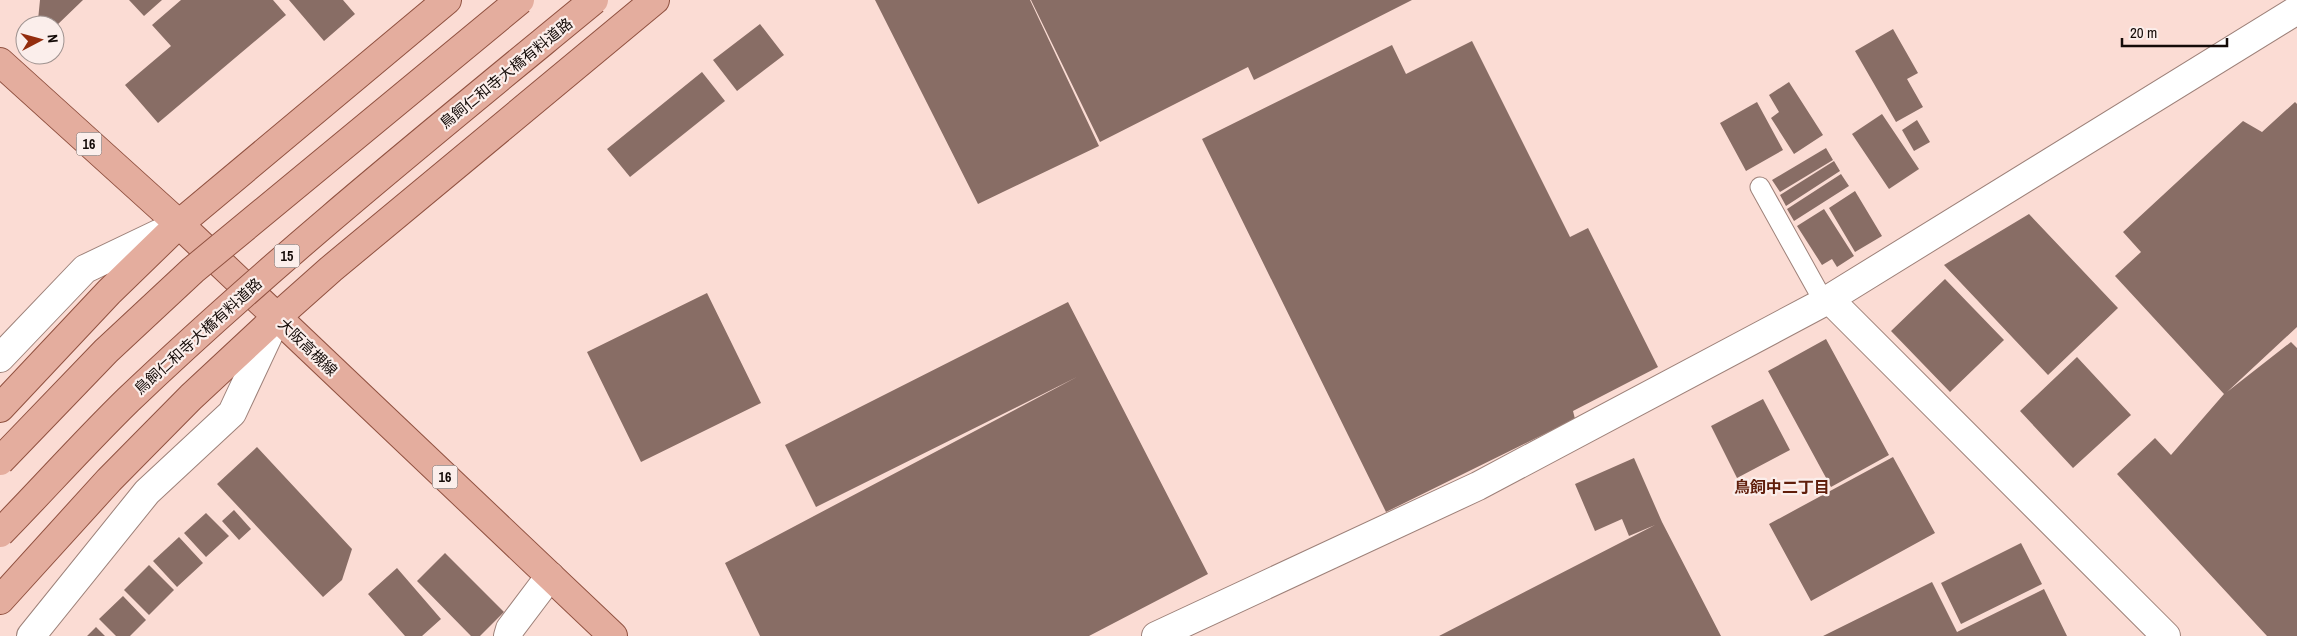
<svg xmlns="http://www.w3.org/2000/svg" width="2297" height="636" font-family="'Archivo Narrow','Noto Sans JP',sans-serif">
	<style>
		.building { fill: #886d65 }
		.lines { fill: none; stroke-linecap: round; stroke-linejoin: round }
		.service-casing { stroke: #9d8179; stroke-width: 21 }
		.minor-casing { stroke: #9d8179; stroke-width: 30 }
		.primary-casing { stroke: #905140; stroke-width: 30 }
		.service { stroke: #fff; stroke-width: 19 }
		.minor { stroke: #fff; stroke-width: 28 }
		.primary { stroke: #e4ad9e; stroke-width: 28 }
		.primary-bridge-casing { stroke: #905140; stroke-width: 30; stroke-linecap: butt }
		.primary-bridge { stroke: #e4ad9e; stroke-width: 28 }
		.labels { text-anchor: middle; dominant-baseline: central; stroke-width: 4.5; stroke-linejoin: round; paint-order: stroke }
		.shield { fill: #fbeeeb; stroke: #594f4c; stroke-width: 1 }
		.shield-label { font-size: 14px; font-weight: bold; fill: #140b08 }
		.street-label { font-size: 15px; fill: #140b08; stroke: #fbeeeb }
		.neighbourhood-label { font-size: 16px; font-weight: bold; fill: #601e0b; stroke: #fbeeeb }
	</style>
	<rect width="100%" height="100%" fill="#fbdcd4"/>
	<path class="building" d="M40,0H83L55,27V25H42L38,20Z
		M129,0H162L144,16Z
		M181,0H273L286,15L158,123L125,85L171,46L152,25Z
		M289,0H343L355,14L324,41Z
		M875,0H1030L1099,146L978,204Z
		M1031,0H1412L1254,80L1248,67L1100,142Z
		M760,24L784,55L737,91L713,60Z
		M1893,29L1918,73L1907,79L1923,107L1896,122L1855,51Z
		M1472,41L1570,237L1588,228L1658,367L1573,411L1575,419L1386,512L1202,139L1392,45L1406,74Z
		M702,72L725,101L630,177L607,149Z
		M1789,82L1823,135L1794,154L1771,118L1779,112L1769,95Z
		M1757,102L1783,150L1746,171L1720,123Z
		M2295,102L2297,104V327L2227,392L2291,342L2297,348V636H2267L2117,474L2155,438L2171,455L2224,394L2115,276L2141,252L2123,232L2243,121L2262,132Z
		M1882,114L1919,169L1889,189L1852,134Z
		M1917,120L1930,142L1914,151L1902,130Z
		M1826,148L1833,160L1780,192L1772,180Z
		M1834,161L1840,171L1786,206L1780,195Z
		M1841,174L1849,186L1794,221L1787,209Z
		M1855,191L1882,236L1855,252L1829,208Z
		M1824,209L1854,256L1837,267L1832,259L1822,265L1797,226Z
		M2029,214L2118,308L2048,375L1944,265Z
		M1945,279L2004,340L1950,392L1891,331Z
		M707,293L761,403L641,462L587,352Z
		M1068,302L1208,574L1089,636H760L725,563L1077,377L816,507L785,445Z
		M1826,339L1889,455L1831,487L1768,371Z
		M2077,357L2131,415L2073,468L2020,411Z
		M1763,399L1790,450L1737,478L1711,426Z
		M257,447L352,549L342,580L323,597L217,484Z
		M1893,457L1935,533L1811,601L1769,524Z
		M1634,458L1662,522L1721,636H1439L1655,525L1629,536L1622,519L1595,531L1575,484Z
		M234,510L251,529L239,540L222,521Z
		M206,513L229,536L206,557L184,533Z
		M179,537L203,563L177,587L153,561Z
		M2021,543L2042,584L1961,624L1941,583Z
		M445,553L504,612L480,636H471L417,581Z
		M149,565L174,590L149,615L124,590Z
		M397,568L441,619L422,636H405L368,594Z
		M1932,582L1957,632L2044,589L2067,636H1823Z
		M123,596L146,620L130,636H116L99,619Z
		M96,627L105,636H87Z"/>
	<g class="lines">
		<defs>
			<path id="service" d="M1760,187L1824,302"/>
			<path id="minor" d="M1829,299L2166,636
				M0,358L85,269L173,227
				M31,636L147,492L232,413L277,317
				M508,636L510,629L550,576
				M1156,636L1478,486L1824,302L2297,10"/>
			<path id="primary" d="M0,62L179,224L613,636
				M0,408L109,292L179,224L447,0
				M0,600L109,480L191,397L277,317L331,269L655,0"/>
		</defs>
		<use href="#service" class="service-casing"/>
		<use href="#minor" class="minor-casing"/>
		<use href="#primary" class="primary-casing"/>
		<use href="#service" class="service"/>
		<use href="#minor" class="minor"/>
		<use href="#primary" class="primary"/>
		<defs>
			<path id="primary-bridge" d="M0,461L106,351L193,270L520,0
				M0,533C43,489 84,443 128,400C276,259 436,130 594,0"/>
		</defs>
		<use href="#primary-bridge" class="primary-bridge-casing"/>
		<use href="#primary-bridge" class="primary-bridge"/>
	</g>
	<g class="labels">
		<g class="shield">
			<rect x="76.5" y="132.5" width="25" height="23" rx="4"/>
			<rect x="274.5" y="244.5" width="25" height="23" rx="4"/>
			<rect x="432.5" y="465.5" width="25" height="23" rx="4"/>
		</g>
		<g class="shield-label">
			<text x="89" y="144">16</text>
			<text x="287" y="256">15</text>
			<text x="445" y="477">16</text>
		</g>
		<g class="street-label">
			<text transform="translate(506 73) rotate(-39)">鳥飼仁和寺大橋有料道路</text>
			<text transform="translate(198 336) rotate(-42)">鳥飼仁和寺大橋有料道路</text>
			<text transform="translate(308 347) rotate(44)">大阪高槻線</text>
		</g>
		<g class="neighbourhood-label">
			<text x="1782" y="487">鳥飼中二丁目</text>
		</g>
	</g>
	<g transform="translate(40 40) rotate(84)"><circle r="24" fill="#fbeeeb" stroke="#9f9390"/>
	<path d="M0-4L9 19L0 12L-9 19Z" fill="#942d0e"/>
	<text y="-8" font-size="14" font-weight="bold" text-anchor="middle" fill="#140b08">N</text>
	</g>
	<path d="M2122 38v8h105v-8" fill="none" stroke="#140b08" stroke-width="2.5"/>
	<text x="2130" y="38" font-size="15" fill="#140b08" stroke="#fbeeeb" stroke-width="4" paint-order="stroke">20 m</text>
</svg>
